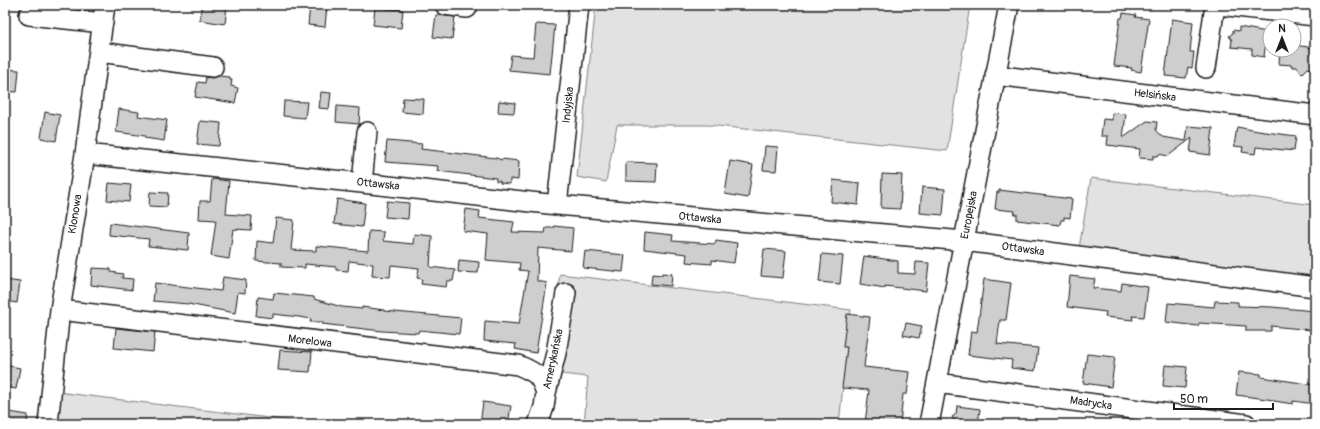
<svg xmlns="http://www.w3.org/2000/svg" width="1320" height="429" font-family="Pangolin,sans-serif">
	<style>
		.green { fill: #e2e2e2; stroke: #7f7f7f }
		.building { fill: #cecece; stroke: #1c1c1c }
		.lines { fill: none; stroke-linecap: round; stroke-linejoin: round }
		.minor-casing { stroke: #1c1c1c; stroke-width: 22 }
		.minor { stroke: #fff; stroke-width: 19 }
		.labels { text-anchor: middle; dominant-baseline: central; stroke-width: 3.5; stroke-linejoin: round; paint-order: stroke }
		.street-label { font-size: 11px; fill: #1c1c1c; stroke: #fff }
	</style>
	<rect width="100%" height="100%" fill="#fff"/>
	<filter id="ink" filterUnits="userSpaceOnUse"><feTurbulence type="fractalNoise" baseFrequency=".025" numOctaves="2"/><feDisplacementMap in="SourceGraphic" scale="8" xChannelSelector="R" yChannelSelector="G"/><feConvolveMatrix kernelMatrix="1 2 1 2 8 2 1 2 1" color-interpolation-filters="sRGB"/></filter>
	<g filter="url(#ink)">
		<path class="green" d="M596,5H970L947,151L708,125H617L606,182L577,177Z
			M1091,178L1315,205V280L1079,248Z
			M560,274L851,310L839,424H584L588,377L544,372Z
			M57,392L318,424H53Z"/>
		<path class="building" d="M202,5H227L225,24L199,20Z
			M310,5H327L325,27L308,25Z
			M375,8L403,10L401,28L373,25Z
			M1123,13L1136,15L1135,17L1149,19L1141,72L1131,70L1132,68L1114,66L1120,18H1122Z
			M436,15L455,17L452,39L433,37Z
			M1172,19L1193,22L1190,52H1194L1192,68L1188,67L1186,78L1165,76Z
			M536,24L555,25L550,74L509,70L511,55L533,57Z
			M1239,27L1267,32L1264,57L1252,55V49L1231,47L1232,40L1229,36L1233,33V30L1239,31Z
			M1294,45L1315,48V63H1314L1313,69L1308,68L1302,74L1297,67H1292V65L1279,64L1280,50H1294Z
			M5,69L19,70L17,92L5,91Z
			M219,76L230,77V80H232L231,86L238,88L235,103L195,97L198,82L205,83L206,77L212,78Z
			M321,92L331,93L329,109L319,108Z
			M403,98L424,99L423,114L402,112Z
			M284,101L307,102L305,118L283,116Z
			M499,101L515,103L514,113L498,112Z
			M337,106L360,108L359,124L336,122Z
			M119,109L139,112L138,116L167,120L164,141L145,138V136L116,132Z
			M45,112L60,115L56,141L41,138Z
			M1112,113L1126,114L1123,138L1147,121L1157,122L1156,130L1163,137L1186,141L1188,126L1213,128L1210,155L1190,152L1192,138L1168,156L1159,154L1158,156H1153V159L1139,158L1140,149L1107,145L1108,136H1101L1103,119L1112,120Z
			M200,121L221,123L219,146L197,144Z
			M1237,127L1258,131L1296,136L1294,151L1256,147L1255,154L1242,152L1243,147L1234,146Z
			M387,141L422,144L421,149L496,158L502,160V159L519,161L518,180L510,179V184L500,183V181H496V178L437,171L438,166L385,162Z
			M765,146L778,147L776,171L763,170Z
			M730,161L753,165L748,198L725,194Z
			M626,162L657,163L656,182L626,181Z
			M882,174L902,175L900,209L881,208Z
			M212,179L229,181L226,214L252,216L251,230L233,229L229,259L211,256L216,220L199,219L200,201H210Z
			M833,180L860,183L858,205L831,202Z
			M109,183L131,185L129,202L107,200Z
			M922,187L945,189L943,215L920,213Z
			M999,190L1072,199L1070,218L1064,217V220H1061L1060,225L1017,220V214H1014L1015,211L995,209L997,192L999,193Z
			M150,192L168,193L167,207L149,206Z
			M337,199L365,203L362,227L334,224Z
			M387,201L409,203L408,219L385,217Z
			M466,209L480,211L479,218L514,222L512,232L545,233L546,228H554V226L573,228L571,251L538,248L537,281L547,283L536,353L515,349L516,344L484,341L485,321L519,324L528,271L519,270L520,263L486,260L488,234L463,231Z
			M276,218L294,220L291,250L316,251V246L368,251L369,231L384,232L383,241L413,244L414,234L432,236L430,267L455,270L453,281H447L446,287L421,284L422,279L417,278L419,268L391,265L390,277L372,276L373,264L349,261L348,271L336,270V267L305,264V268L281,267V263L256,261L257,241L273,243Z
			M110,223L189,233L188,250L148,246L149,239L109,235Z
			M645,232L673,235L672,241L715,244L716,240L737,243L734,263L712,260V264L686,262L687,254L644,249Z
			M764,249L786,251L783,278L761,276Z
			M585,251L625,255L623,272L583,268Z
			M822,254L843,256L840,284L819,282Z
			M864,256L898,261V273L915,274L916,262L929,263L926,291L885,286V288L860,284Z
			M459,260L479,262L478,273L458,272Z
			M92,268L111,269V272L123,274L122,278L133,279L132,290L91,285Z
			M662,273L672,274L671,286L651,284L652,274L662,275Z
			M1070,276L1095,279L1093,288L1121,291L1122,283L1148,287L1144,317L1132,316L1133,320L1105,317L1106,312L1067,307Z
			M223,277L246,280L245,293L238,292L235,313L188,304L153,301L155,283L221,291Z
			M984,279L1011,283L1006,320H1000L997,344L1038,348L1035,371L1011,368L1012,360L968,355L971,331L977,332Z
			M5,280L20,282L17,303L5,301Z
			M274,293L314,297V299L342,307L362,309V307L384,310V311L461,318L459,334L419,330L418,333L382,331L322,324L323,322H310L311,319L299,317L273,314V318L256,316L258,297L273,299Z
			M1215,301L1238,302V306L1272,307L1314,311L1312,330L1271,326V331H1246V326L1199,323L1198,326L1166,322L1168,303L1214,307Z
			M847,314L870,317L864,367L910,372L907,394H903L900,424H865L869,390L842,388L847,347H843Z
			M906,323L922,326L919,338L903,335Z
			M116,328L155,332L153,352L114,348Z
			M280,350L312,352L310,372L278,370Z
			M1087,354L1115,357L1111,387L1083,383Z
			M5,365L20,368L16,389L5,387Z
			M1165,365L1187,367L1185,388L1163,386Z
			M1239,372L1261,374V377L1315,385V404L1293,401V404L1274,401V400L1236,395Z
			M483,402L511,406L508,424H480Z
			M957,406L980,409L978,424H957L952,417L956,414Z
			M9,412L28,415L27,424H7Z"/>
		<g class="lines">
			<defs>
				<path id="minor" d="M445,5L467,8
					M1219,5L1315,16
					M29,15L103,23
					M99,52L213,67
					M1206,68L1215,5
					M995,75L1315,115
					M85,154L362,183L557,205L964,241L1315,287
					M362,183L367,132
					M557,205L579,5
					M60,310L518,365C536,373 540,374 546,393
					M937,383L1246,424
					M48,424L60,310L85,154L105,5
					M538,424L544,407L546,393L556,353L566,293
					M929,424L1009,5"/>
			</defs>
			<use href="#minor" class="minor-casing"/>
			<use href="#minor" class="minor"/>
		</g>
	</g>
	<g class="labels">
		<g class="street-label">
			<text transform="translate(1155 95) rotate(7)">Helsińska</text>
			<text transform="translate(568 105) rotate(-84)">Indyjska</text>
			<text transform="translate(378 184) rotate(6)">Ottawska</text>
			<text transform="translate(75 214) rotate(-81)">Klonowa</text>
			<text transform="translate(969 215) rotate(-79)">Europejska</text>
			<text transform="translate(700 218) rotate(5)">Ottawska</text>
			<text transform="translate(1023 249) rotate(8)">Ottawska</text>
			<text transform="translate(310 341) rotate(7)">Morelowa</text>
			<text transform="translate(553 359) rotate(-78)">Amerykańska</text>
			<text transform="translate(1091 403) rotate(8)">Madrycka</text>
		</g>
	</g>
	<rect width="1320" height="429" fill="none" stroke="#fff" stroke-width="20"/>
	<rect x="10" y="10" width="1300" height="409" fill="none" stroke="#1c1c1c" stroke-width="1.5" filter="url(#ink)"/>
	<g transform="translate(1282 38)"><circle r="19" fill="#ffffff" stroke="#a4a4a4"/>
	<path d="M0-3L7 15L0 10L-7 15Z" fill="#1c1c1c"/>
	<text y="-6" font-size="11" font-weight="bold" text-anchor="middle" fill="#1c1c1c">N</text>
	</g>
	<path d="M1174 403v6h99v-6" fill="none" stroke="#1c1c1c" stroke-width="2"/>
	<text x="1180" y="403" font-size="12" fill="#1c1c1c" stroke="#ffffff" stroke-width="3" paint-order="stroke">50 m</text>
</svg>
